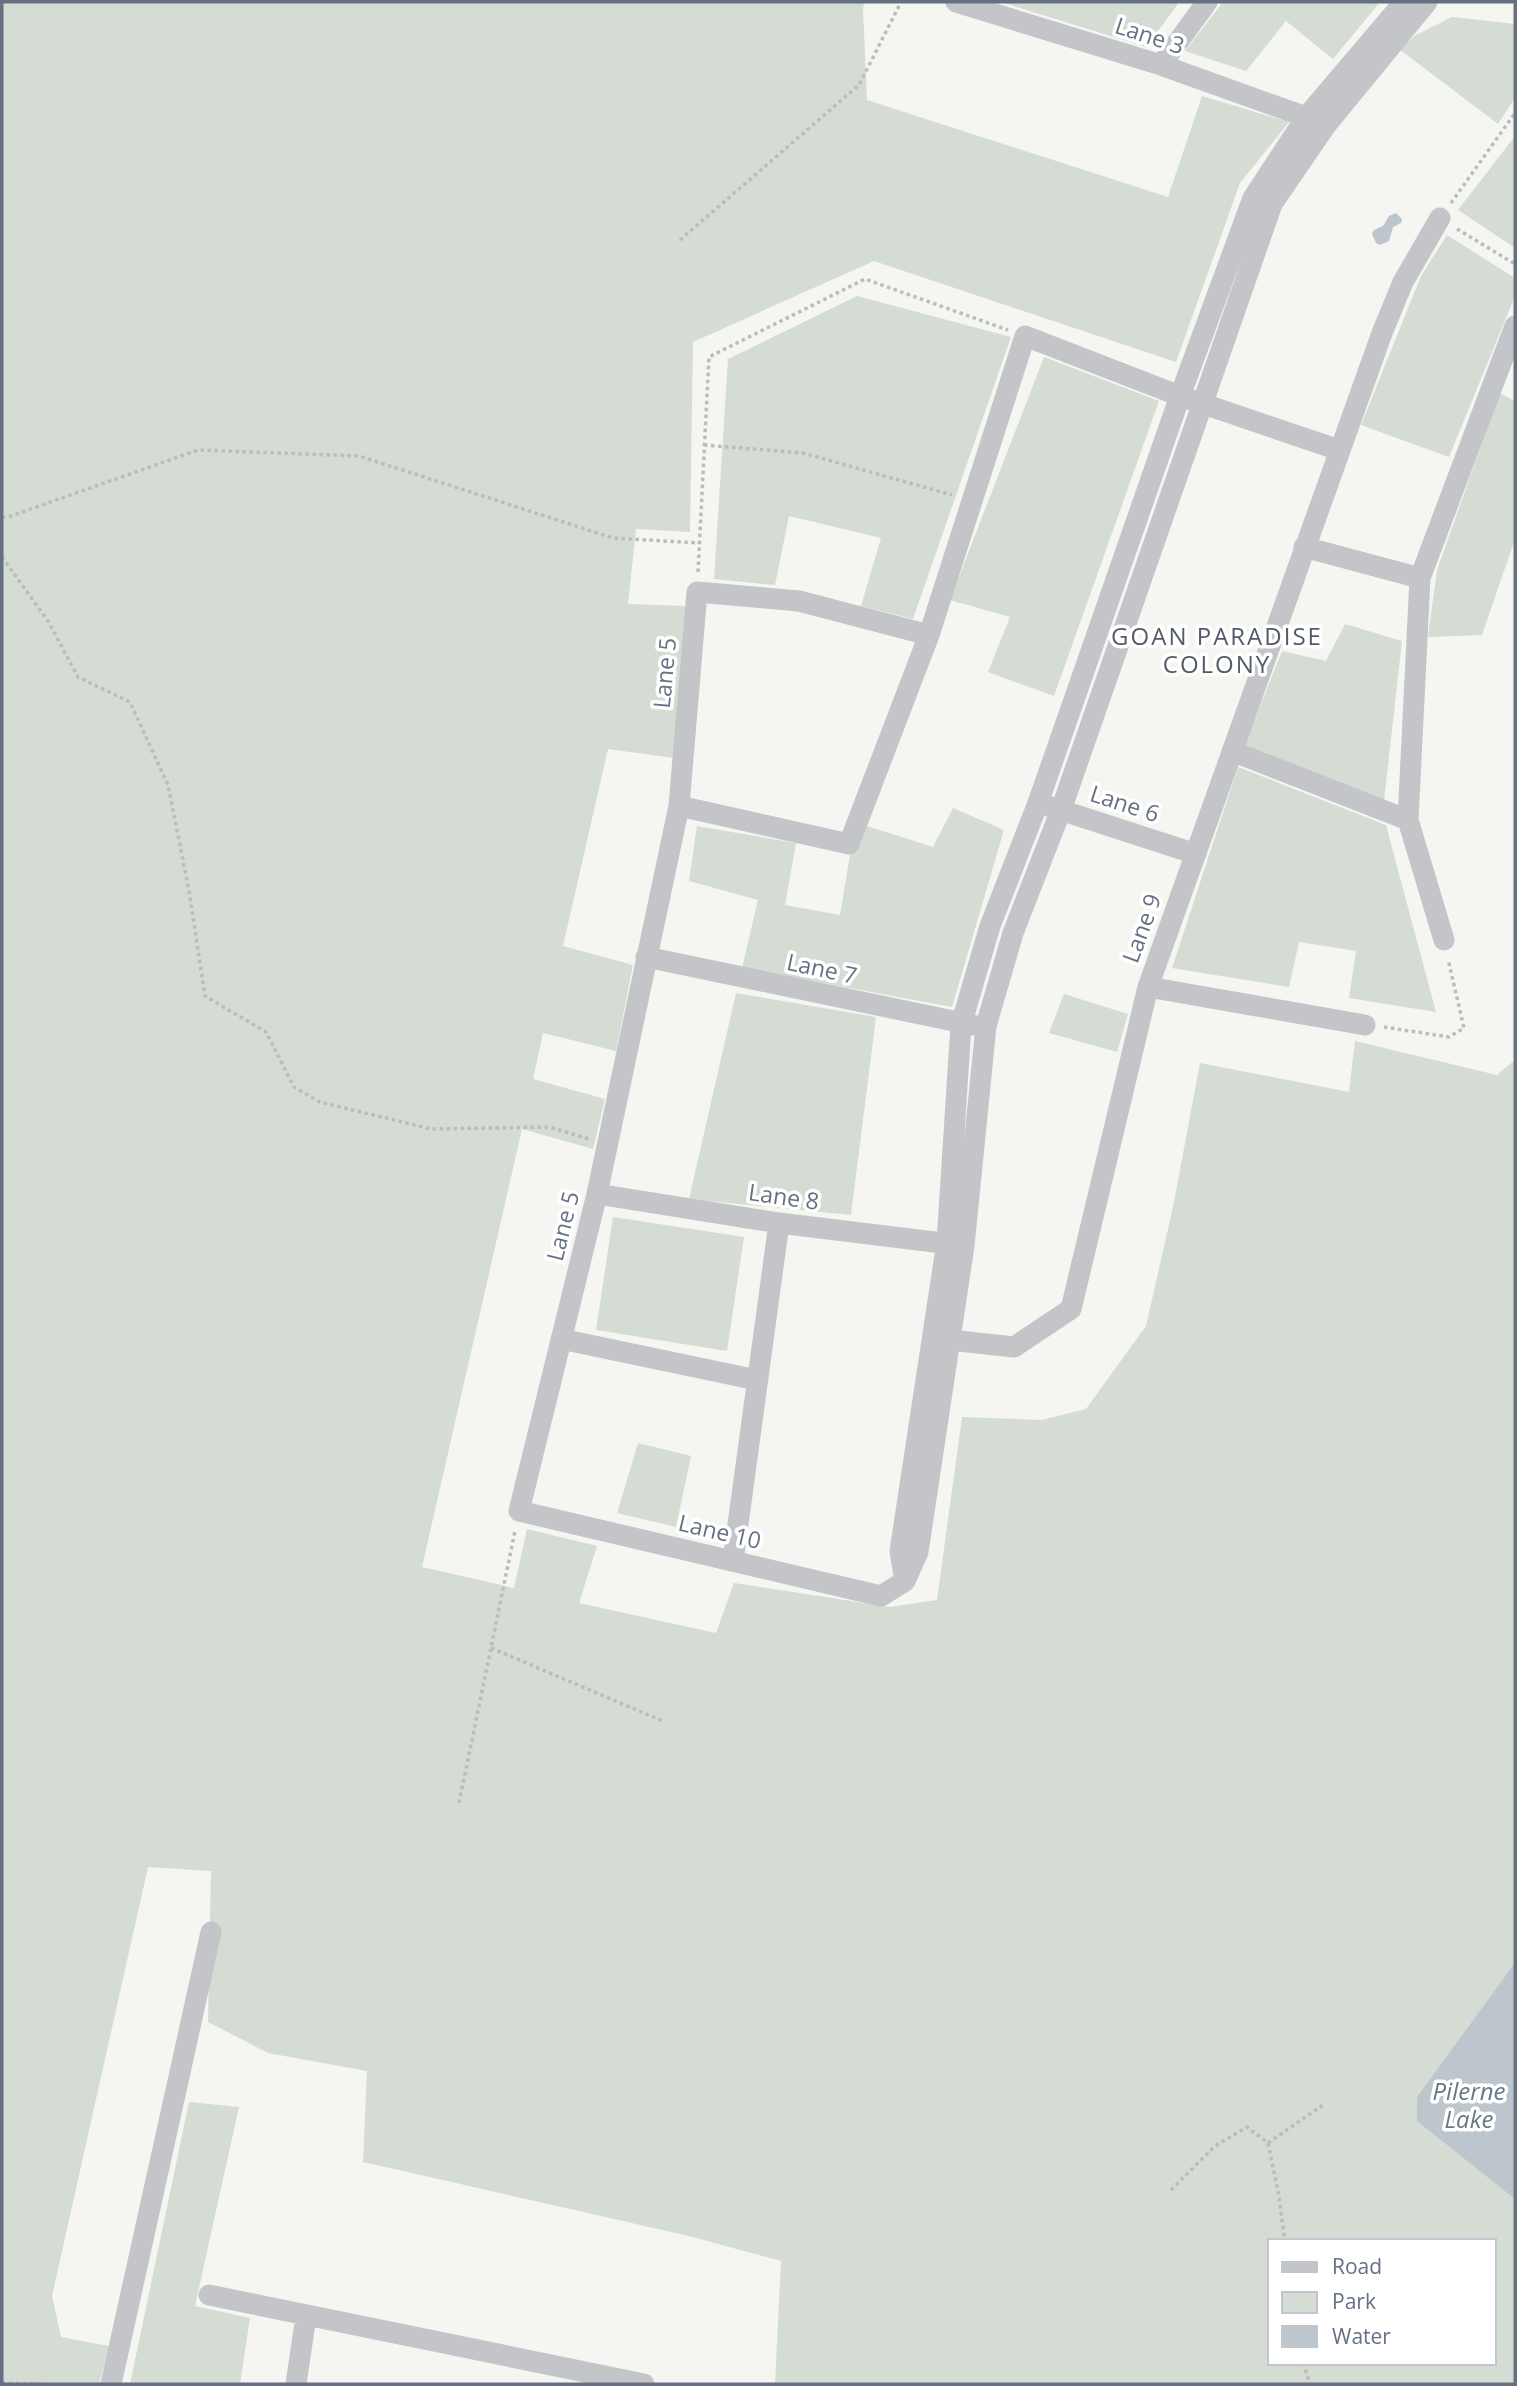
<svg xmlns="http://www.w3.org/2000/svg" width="1517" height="2386" font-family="'Open Sans',sans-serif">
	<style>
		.green { fill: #d5dcd3; fill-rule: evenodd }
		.water { fill: #bec6cd }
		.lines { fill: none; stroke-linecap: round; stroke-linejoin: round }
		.path { stroke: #babcbe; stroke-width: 3.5; stroke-dasharray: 3.5 3.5; stroke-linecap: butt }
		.minor { stroke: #c3c5c9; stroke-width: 21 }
		.labels { text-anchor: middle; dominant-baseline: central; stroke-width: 7; stroke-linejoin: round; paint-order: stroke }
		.street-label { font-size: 23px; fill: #657182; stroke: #fff }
		.neighbourhood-label { font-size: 24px; letter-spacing: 2px; fill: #535b67; stroke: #fff }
		.water-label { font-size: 24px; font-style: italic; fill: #657985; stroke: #fff }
	</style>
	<rect width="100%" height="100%" fill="#f5f5f2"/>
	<path class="green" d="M2,2H865L863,8L867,100L1168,197L1202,96L1289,122L1240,183L1176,362L874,261L693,342L690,532L636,529L628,604L686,606L674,758L608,749L563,946L633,965L616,1051L543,1033L533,1079L605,1099L593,1149L522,1129L422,1567L514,1588L527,1529L597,1546L579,1603L716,1633L734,1583L890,1607L937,1600L962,1417L1042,1420L1086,1409L1146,1326L1173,1207L1200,1063L1349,1092L1355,1041L1497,1075L1515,1060V2384H775L781,2261L689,2236L363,2162L367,2071L268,2053L208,2022L211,1871L148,1867L52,2296L61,2337L109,2346L99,2384H2ZM1270,2241H1494V2363H1270Z
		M1001,2H1176L1178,4L1146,47Z
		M1223,2H1380L1333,59L1286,21L1246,71L1185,51Z
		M1452,17L1515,24V98L1498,124L1399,49L1416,35Z
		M1515,136V248L1458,210Z
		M1447,235L1515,278V296L1449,457L1361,425L1421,276Z
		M857,296L1011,337L913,619L861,606L881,538L789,516L775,585L714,579L728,359Z
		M1044,357L1159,401L1054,696L988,672L1010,617L950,600Z
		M1500,393L1515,401V539L1482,635L1428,637L1437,570Z
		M1345,624L1402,641L1384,801L1244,747L1282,651L1326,661Z
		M1238,767L1386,825L1436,1012L1349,998L1356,951L1299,942L1289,987L1172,968Z
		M953,808L1004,830L952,1007L742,968L758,900L689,881L697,826L796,843L785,905L840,915L850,855L867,826L933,847Z
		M736,993L876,1017L851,1215L689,1199Z
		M1064,994L1128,1014L1117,1052L1049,1033Z
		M613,1217L744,1237L727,1351L596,1330Z
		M638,1443L691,1456L676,1527L617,1513Z
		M189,2102L239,2107L195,2306L250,2318L240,2384H130Z"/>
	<path class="water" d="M1396,213L1402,219L1401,223L1393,227L1389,241L1380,245L1376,243L1372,234L1374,230L1383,226L1389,216Z
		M1515,1963V2199L1417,2121V2097Z"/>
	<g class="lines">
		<path class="path" d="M1451,203L1515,113
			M1457,229L1515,264
			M680,240L859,85L901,2
			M704,445L803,453L952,495
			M2,517H8L198,450L359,456L613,538L699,543
			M2,557L48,621L78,677L130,702L168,785L189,891L205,996L266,1032L294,1087L320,1102L431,1129L549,1127L589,1139
			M698,572L709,357L865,279L1008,330
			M1384,1027L1449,1037L1464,1028L1448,959
			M491,1648L665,1722
			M459,1803L515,1531
			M1268,2143L1323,2105
			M1171,2190L1215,2146L1247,2127L1268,2143L1278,2191L1285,2241
			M1303,2363L1310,2384
			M2,2383L41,2384"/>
		<path class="minor" d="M956,2L1161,65L1320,122
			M1161,65L1207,2
			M1304,547L1420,578
			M1232,751L1408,820
			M679,806L849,844L929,635L1025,336L1180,396L1339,450
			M1048,806L1196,854
			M1444,940L1408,820L1420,578L1515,326
			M646,957L973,1025
			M1148,987L1365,1025
			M597,1194L779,1223L959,1245
			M561,1339L757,1380
			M950,1340L1014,1347L1071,1309L1148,987L1382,333L1403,282L1440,218
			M733,1561L779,1223
			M905,1581L918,1552L964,1246L986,1026L1013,933L1061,810L1272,204L1326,125L1427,2
			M905,1581L900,1551L947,1242L961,1025L990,926L1038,803L1180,396L1253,198L1307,116L1404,2
			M905,1581L881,1596L519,1511L597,1194L679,806L697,592L799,601L929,635
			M209,2295L644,2384
			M111,2384L211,1932
			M296,2384L306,2316"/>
	</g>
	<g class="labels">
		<g class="street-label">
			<text transform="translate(1150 35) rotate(18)">Lane 3</text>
			<text transform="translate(664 673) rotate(-85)">Lane 5</text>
			<text transform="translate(1125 803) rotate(18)">Lane 6</text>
			<text transform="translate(1141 928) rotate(-70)">Lane 9</text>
			<text transform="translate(822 968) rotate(12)">Lane 7</text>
			<text transform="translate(784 1196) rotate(8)">Lane 8</text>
			<text transform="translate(562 1226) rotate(-76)">Lane 5</text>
			<text transform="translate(720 1531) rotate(13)">Lane 10</text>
		</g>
		<g class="neighbourhood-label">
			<text x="1217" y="635">GOAN PARADISE<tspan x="1217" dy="28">COLONY</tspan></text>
		</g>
		<g class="water-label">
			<text x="1469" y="2090">Pilerne<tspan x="1469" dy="28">Lake</tspan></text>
		</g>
	</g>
	<rect width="1517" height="2386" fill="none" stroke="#657182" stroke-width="7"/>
	<rect x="1268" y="2239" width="228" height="126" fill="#ffffff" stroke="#c1c6cd" stroke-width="2"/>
	<rect x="1282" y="2262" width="35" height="10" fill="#c3c5c9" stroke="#c1c6cd" stroke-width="2"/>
	<text x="1332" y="2274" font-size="21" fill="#657182">Road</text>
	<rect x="1282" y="2292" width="35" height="21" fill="#d5dcd3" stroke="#c1c6cd" stroke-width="2"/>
	<text x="1332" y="2309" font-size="21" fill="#657182">Park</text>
	<rect x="1282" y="2326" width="35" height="21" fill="#bec6cd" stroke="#c1c6cd" stroke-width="2"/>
	<text x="1332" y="2344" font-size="21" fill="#657182">Water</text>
</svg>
